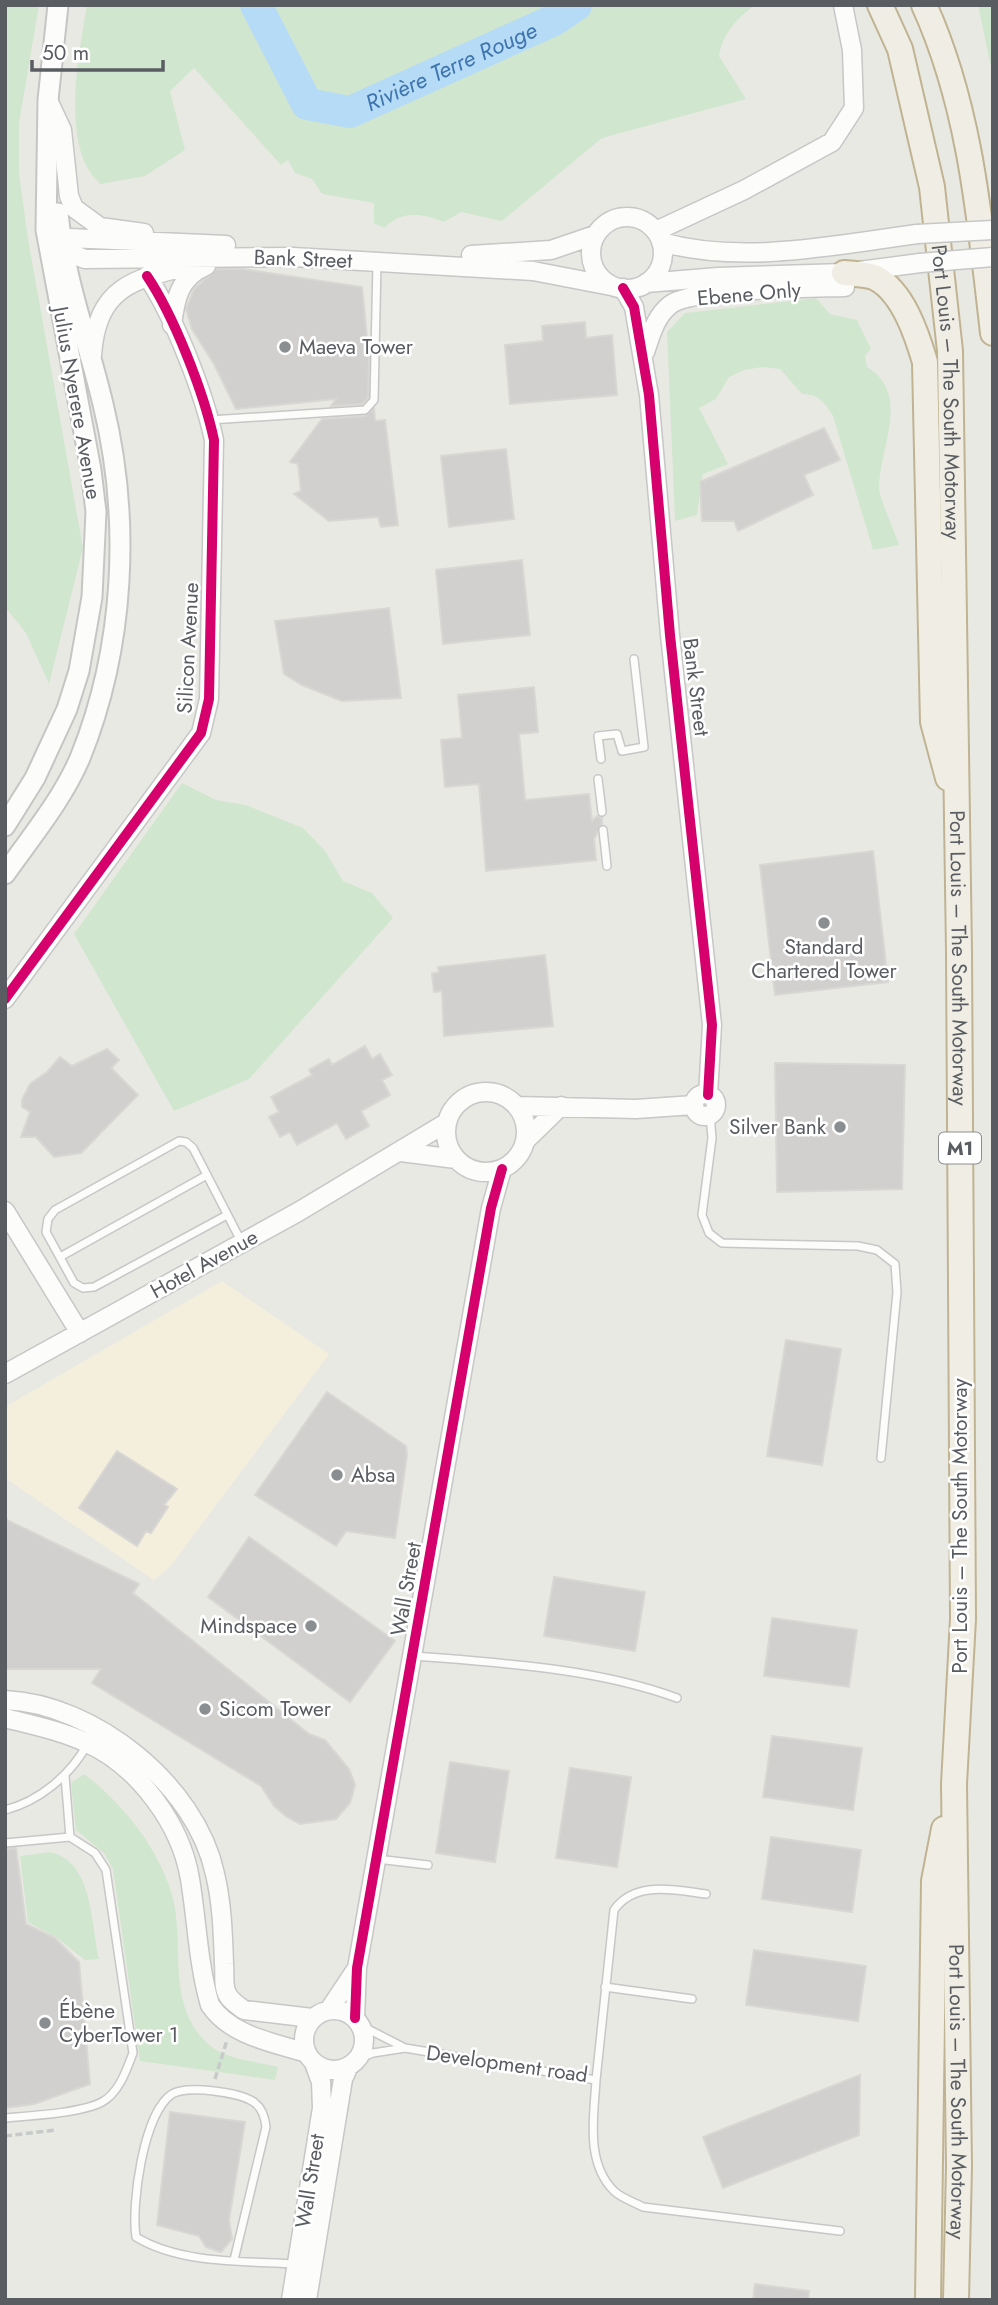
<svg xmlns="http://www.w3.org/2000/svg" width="998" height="2305" font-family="Jost,sans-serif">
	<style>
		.commercial { fill: #f4efdc }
		.green { fill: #d1e6cf }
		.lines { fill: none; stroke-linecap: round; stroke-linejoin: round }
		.river { stroke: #b6dbf6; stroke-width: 32 }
		.building { fill: #d1d0ce; stroke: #d8d7d3; stroke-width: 2 }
		.service-casing { stroke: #c6c7c6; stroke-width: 10 }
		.tertiary-casing { stroke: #c6c7c6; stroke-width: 21 }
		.secondary-casing { stroke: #c5c6c4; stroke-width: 23 }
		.trunk-casing { stroke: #c0b392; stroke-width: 28 }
		.path { stroke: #c6cbc9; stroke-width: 3.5; stroke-dasharray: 7 3.5; stroke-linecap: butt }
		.service { stroke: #fcfcfb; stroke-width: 7 }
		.tertiary { stroke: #fcfcfb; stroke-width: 18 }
		.secondary { stroke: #fcfcfb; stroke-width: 19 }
		.trunk { stroke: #f0eee4; stroke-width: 24 }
		.tertiary-bridge-casing { stroke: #c6c7c6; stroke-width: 21; stroke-linecap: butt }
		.tertiary-bridge { stroke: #fcfcfb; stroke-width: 18 }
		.cycleway-casing { stroke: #fff; stroke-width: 15 }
		.cycleway { stroke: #d6006c; stroke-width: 10 }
		.poi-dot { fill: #8b8e90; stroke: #fff; stroke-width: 2.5 }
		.labels { text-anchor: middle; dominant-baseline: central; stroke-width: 5; stroke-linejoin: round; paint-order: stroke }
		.shield { fill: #fff; stroke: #8b8e91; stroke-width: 2 }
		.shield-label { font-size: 19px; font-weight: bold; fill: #595d62 }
		.street-label { font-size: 21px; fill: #595d62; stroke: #fff }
		.poi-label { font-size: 21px; fill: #595d62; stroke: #fff; text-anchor: start }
		.water-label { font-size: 23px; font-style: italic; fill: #3e75ae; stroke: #fff }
	</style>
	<rect width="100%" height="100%" fill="#e9e9e4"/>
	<path class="commercial" d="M222,1281L329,1354L169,1568L154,1580L5,1478V1407Z"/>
	<path class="green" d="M5,5H39L19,123V173L28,239L83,548L49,684L26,633L5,607Z
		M87,5H755C736,19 723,33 719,56L746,99L602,138L502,221L461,212L444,222C420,213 404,210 384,228L374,223V203L322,194L312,179L295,173L288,160L281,165L194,68L170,91L185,150L145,176L101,184C59,151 79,52 87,5Z
		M978,5H993V77Z
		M816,298L830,314L857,320L871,349L865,356L867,367C912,394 879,448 879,488C880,501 895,531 899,545L873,550L833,416C825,403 819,394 802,394L780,369L762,367L744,370L729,377L716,399L699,408L728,464L703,474L697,515L675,521L667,332L685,313Z
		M182,783L216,800L246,805L303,828L325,851L343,881L372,893L393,918L249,1079L174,1111L74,934Z
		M84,1774C124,1804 163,1853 174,1903C184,1953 166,2010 212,2047C227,2059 259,2062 278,2067L275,2080L140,2061L113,1869L104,1853L76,1830L71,1783Z
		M50,1852C93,1861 91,1923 99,1959L85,1960L57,1938L28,1922L20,1856Z"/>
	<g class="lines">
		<path class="river" id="s1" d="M256,5L307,104L350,112L554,20L576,5"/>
	</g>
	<path class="building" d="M217,269H243L362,287L369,357L368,398L362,404L331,406L336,399L236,409L214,364L192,329L186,309L194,289Z
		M585,322L586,338L612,335L617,395L510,404L505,345L543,341L542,326Z
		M374,409L375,421L385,420L398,525L381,527L378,517L329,521L294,494L301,491L298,464L290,462L322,419L365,416Z
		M824,428L840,460L804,475L813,495L738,531L734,521H702L700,482Z
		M506,449L514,519L449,527L441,456Z
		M522,560L530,635L443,644L436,570Z
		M389,608L401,698L342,701L302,685L284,674L275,621Z
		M534,687L538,732L519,734L525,800L589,794L592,821L597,816L602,818V824L594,839L596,860L486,871L479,784L445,787L441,740L462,738L458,695Z
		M873,851L888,982L775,995L760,865Z
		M545,955L553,1026L444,1036L442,991L434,992L432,974L439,972L438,967Z
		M365,1046L372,1059L380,1054L392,1075L382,1080L390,1095L361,1111L369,1126L346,1139L337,1123L297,1145L290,1132L280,1137L269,1117L279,1112L271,1097L312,1075L309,1070L329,1059L332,1065Z
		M107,1049L119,1060L111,1068L138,1095L81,1153L54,1157L36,1137H21L30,1112L22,1107V1100L30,1084L47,1072L60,1057L72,1066Z
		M775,1063L905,1065L902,1189L777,1192Z
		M786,1340L841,1349L822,1465L767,1456Z
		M327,1392L406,1446L407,1455L395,1538L346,1531L336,1546L255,1495Z
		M117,1451L177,1489L164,1505L168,1507L151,1533L146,1531L137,1546L79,1508Z
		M5,1519L139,1584L133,1593L309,1734L325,1740L349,1769L355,1785L350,1803L336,1819L300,1824L287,1817L274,1806L261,1786L92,1683L101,1669H5Z
		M249,1537L395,1641L350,1702L208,1597Z
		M554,1577L645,1592L635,1651L544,1636Z
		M772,1618L857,1630L849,1687L764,1676Z
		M772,1736L862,1748L853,1810L763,1797Z
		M450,1762L509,1771L495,1862L436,1853Z
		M570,1768L631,1777L617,1867L556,1858Z
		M771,1837L861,1850L852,1912L762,1899Z
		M16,1848L26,1924L55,1938L79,1962L90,2084L34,2104L5,2108V1849Z
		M754,1950L866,1966L858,2021L746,2005Z
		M860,2075L859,2135L723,2188L703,2137Z
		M170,2112L245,2122L229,2220L232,2239L221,2252L206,2247L199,2236L157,2225Z
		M755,2284L809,2291L808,2300H753Z"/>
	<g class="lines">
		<defs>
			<path id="service" d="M210,420L365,410L374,400L377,263
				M601,759L598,736L617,734L622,751L644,747L634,659
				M598,779L602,812
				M603,830L607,866
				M710,1115L712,1138L702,1215L709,1233L722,1243L858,1246L877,1250L895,1264L897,1292L881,1458
				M227,1215L94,1287L83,1288L74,1283L46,1232L48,1219L55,1210L179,1141L186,1142L193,1148L241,1241
				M60,1257L207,1175
				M414,1656C501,1663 595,1668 677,1698
				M5,1810C40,1801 70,1775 87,1745
				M5,1843L70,1837
				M377,1859L428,1865
				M605,1987L692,1999
				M360,2025L405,2048
				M356,2060L373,2053L405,2048L596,2080L614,1910C635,1880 675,1890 706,1894
				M596,2080C594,2116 585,2162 614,2191C621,2198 634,2202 643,2207L840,2231
				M5,2118C29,2116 82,2113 102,2102C119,2093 127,2069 133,2053L106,1870L95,1853L70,1837L65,1776
				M234,2260L266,2127C265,2118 263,2109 255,2103C241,2092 187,2085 172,2094C143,2113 131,2206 136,2237C180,2264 244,2261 295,2264"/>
			<path id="tertiary" d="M48,100L62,130L69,196L74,208L100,227L144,233
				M591 253a36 36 0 1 1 72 0a36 36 0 1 1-72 0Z
				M656,231L744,190L832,142L854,108L852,50L843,5
				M56,240L69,253L85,259L293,257L533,271L611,286
				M661,242C743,265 835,245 917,234
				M54,251L59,243L69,238L226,245
				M471,255L551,250L595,235
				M646,283L718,277L844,273L920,263
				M623,288L634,307L649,395L670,635L712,1025L708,1095
				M172,325C175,300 179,277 206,266
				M645,352C651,335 655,317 670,305C691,288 812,288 845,287
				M92,355C97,283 138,278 198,264
				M5,999L201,733L209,699L214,440C204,393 174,316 147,276
				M446 1132a40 40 0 1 1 80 0a40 40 0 1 1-80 0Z
				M694 1105a11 11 0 1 1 22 0a11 11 0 1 1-22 0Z
				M517,1106L636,1109L694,1105
				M525,1141L561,1106
				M401,1152L456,1159
				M5,1211L80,1333
				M5,1374L298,1212L446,1123
				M5,1700C95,1704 196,1785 215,1874C222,1903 223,1934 224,1964C225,1972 223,1983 226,1991C228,1999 237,2005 244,2010L312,2018
				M5,1718C33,1725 61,1731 87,1743C138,1766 181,1824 190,1879C197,1921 198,1964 210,2005C231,2036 272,2042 306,2053
				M304 2040a30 30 0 1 1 60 0a30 30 0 1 1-60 0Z
				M329,2010L357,1968
				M355,2018L357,1968L491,1208L502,1169
				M291,2300L322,2108L321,2082L314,2063
				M307,2300L343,2079L349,2066"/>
			<path id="secondary" d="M5,826L35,778L67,709L79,671L92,597L96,512L91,470L46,230L48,100L58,5
				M5,874C31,837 62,800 80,758C125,647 131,519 103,404C88,341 64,277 58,213"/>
			<g id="trunk">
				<path id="s2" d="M880,5L900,49L932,187L950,351L959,952L963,1619L954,1784L959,2167L956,2300"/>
				<path d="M924,5C971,108 980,222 993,333"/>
				<path d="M844,273C854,274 867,274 876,278C903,292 917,335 925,362L933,722L948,778"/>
				<path d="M928,2300L934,1881L944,1829"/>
			</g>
		</defs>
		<use href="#service" class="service-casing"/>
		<use href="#tertiary" class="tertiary-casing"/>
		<use href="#secondary" class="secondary-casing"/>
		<use href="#trunk" class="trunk-casing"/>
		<path class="path" d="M215,2079L227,2040
			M5,2136L56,2130"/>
		<use href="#service" class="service"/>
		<use href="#tertiary" class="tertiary"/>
		<use href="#secondary" class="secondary"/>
		<use href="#trunk" class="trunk"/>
		<defs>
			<path id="tertiary-bridge" d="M917,234L993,230
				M920,263L993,257"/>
		</defs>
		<use href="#tertiary-bridge" class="tertiary-bridge-casing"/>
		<use href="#tertiary-bridge" class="tertiary-bridge"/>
		<defs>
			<path id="cycleway" d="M623,288L634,307L649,395L670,635L712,1025L708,1095
				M5,999L201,733L209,699L214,440C204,393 174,316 147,276
				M355,2018L357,1968L491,1208L502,1169"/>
		</defs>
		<use href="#cycleway" class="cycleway-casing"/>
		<use href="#cycleway" class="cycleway"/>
	</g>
	<g class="poi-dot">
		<circle cx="285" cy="347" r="7"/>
		<circle cx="824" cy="923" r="7"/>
		<circle cx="840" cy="1127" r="7"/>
		<circle cx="337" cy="1475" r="7"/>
		<circle cx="311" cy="1626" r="7"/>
		<circle cx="205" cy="1709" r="7"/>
		<circle cx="45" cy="2023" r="7"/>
	</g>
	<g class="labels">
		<rect class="shield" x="939" y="1132.5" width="42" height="31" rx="5"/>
		<g class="shield-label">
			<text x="960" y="1148">M1</text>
		</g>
		<g class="street-label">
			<text transform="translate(303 259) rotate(2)">Bank Street</text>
			<text transform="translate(749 294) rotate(-5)">Ebene Only</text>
			<text stroke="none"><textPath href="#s2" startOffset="396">Port Louis – The South Motorway</textPath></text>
			<text transform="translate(77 403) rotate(80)">Julius Nyerere Avenue</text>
			<text transform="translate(188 648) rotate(-87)">Silicon Avenue</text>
			<text transform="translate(696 687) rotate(83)">Bank Street</text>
			<text stroke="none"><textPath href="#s2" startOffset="962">Port Louis – The South Motorway</textPath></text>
			<text transform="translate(204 1264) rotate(-29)">Hotel Avenue</text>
			<text transform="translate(960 1526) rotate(-90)">Port Louis – The South Motorway</text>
			<text transform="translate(406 1589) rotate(-80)">Wall Street</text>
			<text transform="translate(507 2064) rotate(8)">Development road</text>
			<text stroke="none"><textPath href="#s2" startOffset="2096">Port Louis – The South Motorway</textPath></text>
			<text transform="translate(310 2181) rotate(-81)">Wall Street</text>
		</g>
		<g class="poi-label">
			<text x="299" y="347">Maeva Tower</text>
			<text x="824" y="947" text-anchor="middle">Standard<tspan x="824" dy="24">Chartered Tower</tspan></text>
			<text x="826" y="1127" text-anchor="end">Silver Bank</text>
			<text x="351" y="1475">Absa</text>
			<text x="297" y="1626" text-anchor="end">Mindspace</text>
			<text x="219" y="1709">Sicom Tower</text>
			<text x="59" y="2011">Ébène<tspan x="59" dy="24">CyberTower 1</tspan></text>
		</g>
		<g class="water-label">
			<text stroke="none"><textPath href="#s1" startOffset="266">Rivière Terre Rouge</textPath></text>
		</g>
	</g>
	<rect width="998" height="2305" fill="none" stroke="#595d62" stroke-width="14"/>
	<path d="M32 60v10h131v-10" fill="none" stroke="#595d62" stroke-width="3.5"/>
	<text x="42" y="60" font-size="21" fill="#595d62" stroke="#ffffff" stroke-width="5" paint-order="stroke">50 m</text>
</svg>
